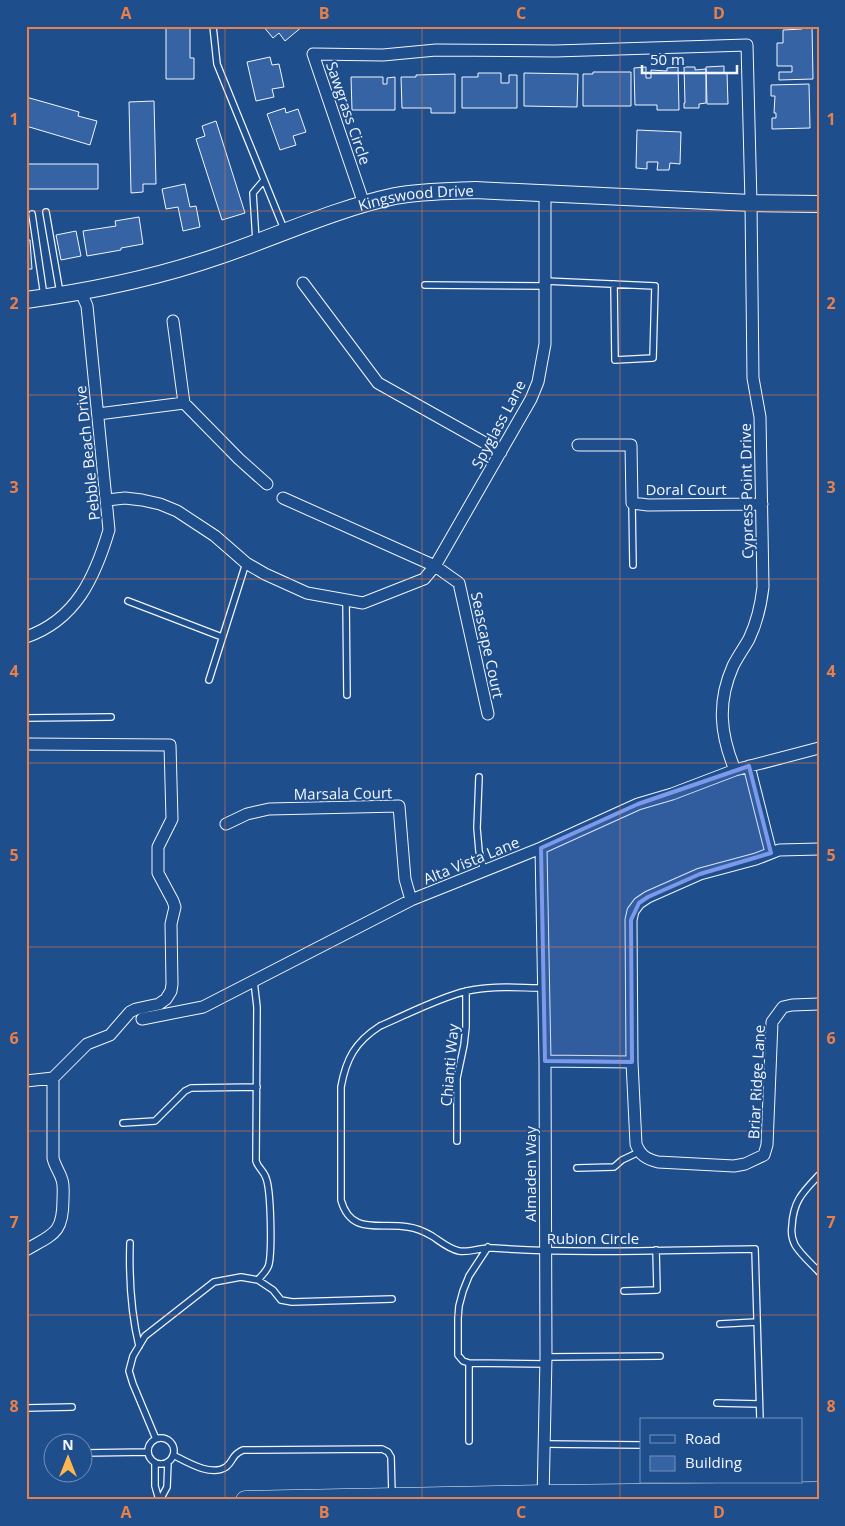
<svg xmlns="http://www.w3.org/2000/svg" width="845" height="1526" font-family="'Open Sans',sans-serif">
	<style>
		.building { fill: #3563a3; stroke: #f2f6ff }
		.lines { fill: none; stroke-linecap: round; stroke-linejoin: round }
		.lane-casing { stroke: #f2f6ff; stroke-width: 8 }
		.street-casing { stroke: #f2f6ff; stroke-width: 13 }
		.secondary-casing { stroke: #f2f6ff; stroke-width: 18 }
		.primary-casing { stroke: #f2f6ff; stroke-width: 19 }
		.lane { stroke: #1f4e8c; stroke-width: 5.5 }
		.street { stroke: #1f4e8c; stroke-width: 11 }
		.secondary { stroke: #1f4e8c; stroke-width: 16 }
		.primary { stroke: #1f4e8c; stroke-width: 18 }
		.marked { fill: #7d9aea; fill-opacity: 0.2; stroke: #7d9aea; stroke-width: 4; stroke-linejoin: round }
		.grid { fill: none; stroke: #ea8049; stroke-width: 1; stroke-opacity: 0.55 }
		.labels { text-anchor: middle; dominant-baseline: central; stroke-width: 4; stroke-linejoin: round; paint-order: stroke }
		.street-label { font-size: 15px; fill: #f2f6ff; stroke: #1f4e8c }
		.neatline { fill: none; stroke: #ea8049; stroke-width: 2 }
		.grid-label { font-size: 16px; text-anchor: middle; font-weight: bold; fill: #ea8049 }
	</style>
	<rect width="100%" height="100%" fill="#1f4e8c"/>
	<path class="building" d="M166,26H190V58H194V79H166Z
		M263,26H303L285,41L279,33L273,38Z
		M802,26H812L813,79L779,80V72H792V66H777V43H783V30L802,29Z
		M270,57L272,65L279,64L284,87L272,89L274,97L256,101L247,62Z
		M724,66V73H727L728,104H707L706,67Z
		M646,67V78H651V70L667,71V68L678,67L679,110H657V105H635L634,68Z
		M684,67H695V70L706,69V103L699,104V108H684V103H685Z
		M593,72H631V106H583V74H593Z
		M478,73H501V83H509V75H517V108H462V77H478Z
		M524,73L578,74L577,107L524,106Z
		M455,74V113H431V108H402L401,77H416V75Z
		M351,77H383V84H387V78L395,77V110H352Z
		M809,84L810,128L772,129V118H776V113H774L775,96H771V85Z
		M26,97L79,112L78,116L97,121L90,145L26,126Z
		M154,101L156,184H143V192L131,193L129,102Z
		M285,108L286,113L298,109L306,132L293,136L296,145L280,150L267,114Z
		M216,121L245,213L222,220L196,139L205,136L202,126Z
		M637,130L681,132L680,164L670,163L669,170H657L658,162H647V169L636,168Z
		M26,164H98V189H26Z
		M185,184L190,207L196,206L200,227L183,231L178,207L166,209L162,189Z
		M139,217L143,244L121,248V250L87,256L83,231L116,226L115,221Z
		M76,231L81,256L61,260L56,235Z
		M26,240H30L32,269H26Z"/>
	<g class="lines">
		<defs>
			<path id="lane" d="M213,26L217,64L284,229
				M46,212L60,293
				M32,214L44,296
				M256,241L253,193L264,180
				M545,281L655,286L653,358L615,360L614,284
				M425,285L545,286
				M632,503L633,565
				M346,600L347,695
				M128,601L222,637
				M209,680L246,563
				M26,718L111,717
				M479,777L477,828L479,851L484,871
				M254,981L257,1007L256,1161C258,1168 264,1171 266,1178C271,1190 272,1250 269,1264C268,1270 262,1275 258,1280
				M545,988C519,988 492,985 467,991C440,997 406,1015 380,1026C355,1042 346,1059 341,1087V1200C351,1236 380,1222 408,1227C416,1228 425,1232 432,1236C441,1242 449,1249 459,1251C470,1253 481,1247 493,1248C580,1254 668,1250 755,1249L760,1420
				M123,1123L155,1121L185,1091L191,1088L257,1087
				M457,1141V1078L464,1045L466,1027V991
				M577,1168L614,1167L622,1160L639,1152
				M819,1175C803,1192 793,1201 792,1226C791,1232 792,1239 795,1245C801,1255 811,1263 819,1272
				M130,1243C129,1276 131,1313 139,1346
				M488,1247L469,1276L463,1291L459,1306L458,1318V1355L463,1361L469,1363L545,1364
				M624,1291L657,1290L656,1250
				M720,1324L757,1322
				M546,1357L660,1356
				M469,1363V1441
				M717,1403L759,1404
				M26,1408L72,1407
				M148 1451a13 13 0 1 1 26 0a13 13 0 1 1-26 0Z
				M156,1439L133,1384L129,1371L133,1356L145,1336L214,1282L241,1277L258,1280L273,1290L281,1300L292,1302L392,1299
				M545,1444L641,1445
				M84,1453L148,1452
				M173,1455C187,1462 211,1477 226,1467C234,1461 231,1455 243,1450L382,1449L388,1452L391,1457L392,1494
				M155,1463V1486L159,1500
				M160,1500L167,1487L168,1462"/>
			<path id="street" d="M364,204L313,54L383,55L436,50L555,51L747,45L751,203L753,378L760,417L763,587C761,605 757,622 749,639C744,648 738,656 733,666C717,702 720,734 735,770
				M303,283L378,383L501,452
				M173,321L184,403L239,459L267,484
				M98,414L184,403
				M578,445H631L632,503L648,505L762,504
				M283,498L435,566L459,583L488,714
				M107,500L125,498L142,500L160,504L177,511L215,536L246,563L265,574L307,593L363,603L424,579L435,566L531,399L538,382L545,344V194
				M26,637C76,620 95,577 109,530L87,306L81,292
				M26,744L170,745L172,819L158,847V873L173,901L175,907L171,924L172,984L171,991L166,999L159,1004L136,1009L130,1012L110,1035L87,1044L53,1078L26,1081
				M749,766L771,853
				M226,824L247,814L269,809L399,806L405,879L411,900
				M541,848L545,1061L546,1357L543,1500
				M819,849L779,850L756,859L700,874L648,897L639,903L633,911L631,920L632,1062L636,1144C640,1155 646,1159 658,1162L734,1166L745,1164L764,1155L767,1145L772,1022L783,1007L792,1005L819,1004
				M142,1019L203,1007L411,900L541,848L638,804L672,794L735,770L819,748
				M545,1061L632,1062
				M26,1250C53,1234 63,1234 63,1200C63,1194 64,1186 62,1180C60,1172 55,1167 53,1158V1078"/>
			<g id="secondary">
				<path id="s1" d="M26,300C93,291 159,277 222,255C280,235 335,209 395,196C421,191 448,191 475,190L751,203L819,204"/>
			</g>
			<path id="primary" d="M245,1500L544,1494L819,1491"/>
		</defs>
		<use href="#lane" class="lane-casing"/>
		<use href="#street" class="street-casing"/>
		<use href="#secondary" class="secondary-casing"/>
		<use href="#primary" class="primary-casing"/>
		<use href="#lane" class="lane"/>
		<use href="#street" class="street"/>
		<use href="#secondary" class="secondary"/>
		<use href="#primary" class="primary"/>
	</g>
	<path class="marked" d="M749,766L771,853L700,874L648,897L639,903L631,920L632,1062L545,1061L541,848L638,804Z"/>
	<path class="grid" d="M225,26V1500M422,26V1500M620,26V1500M26,211H819M26,395H819M26,579H819M26,763H819M26,947H819M26,1131H819M26,1315H819"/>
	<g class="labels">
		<g class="street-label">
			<text transform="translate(349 113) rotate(71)">Sawgrass Circle</text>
			<text stroke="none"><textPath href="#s1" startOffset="405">Kingswood Drive</textPath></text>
			<text transform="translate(498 424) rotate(-62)">Spyglass Lane</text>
			<text transform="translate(87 453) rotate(-96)">Pebble Beach Drive</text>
			<text x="686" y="489">Doral Court</text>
			<text transform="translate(746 491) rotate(-91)">Cypress Point Drive</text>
			<text transform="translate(488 645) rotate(78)">Seascape Court</text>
			<text transform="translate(343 793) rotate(-1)">Marsala Court</text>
			<text transform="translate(471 860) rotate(-22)">Alta Vista Lane</text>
			<text transform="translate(449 1065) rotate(-85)">Chianti Way</text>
			<text transform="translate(756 1082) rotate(-87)">Briar Ridge Lane</text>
			<text transform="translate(530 1174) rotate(-90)">Almaden Way</text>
			<text x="593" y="1238">Rubion Circle</text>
		</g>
	</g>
	<rect width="845" height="1526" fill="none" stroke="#1f4e8c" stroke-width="55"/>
	<rect x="640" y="1418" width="162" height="65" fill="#1f4e8c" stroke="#7391ba"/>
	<rect x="650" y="1435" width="25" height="8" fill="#1f4e8c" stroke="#7391ba"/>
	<text x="685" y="1444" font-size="15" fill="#f2f6ff">Road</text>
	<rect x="650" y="1456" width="25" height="15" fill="#3563a3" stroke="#7391ba"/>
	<text x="685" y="1468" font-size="15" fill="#f2f6ff">Building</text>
	<g transform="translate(68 1458)"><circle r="24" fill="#1f4e8c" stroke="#7391ba"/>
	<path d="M0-4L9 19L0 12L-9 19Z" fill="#ffb74d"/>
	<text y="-8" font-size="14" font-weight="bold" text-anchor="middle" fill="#f2f6ff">N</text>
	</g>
	<path d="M642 65v8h95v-8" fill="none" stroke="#f2f6ff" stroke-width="2.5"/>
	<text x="650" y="65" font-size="15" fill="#f2f6ff" stroke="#1f4e8c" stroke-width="4" paint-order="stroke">50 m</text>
	<rect x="28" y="28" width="790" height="1470" class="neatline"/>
	<g class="grid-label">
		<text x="126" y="19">A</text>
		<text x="324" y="19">B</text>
		<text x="521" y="19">C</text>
		<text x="719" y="19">D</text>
		<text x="14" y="125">1</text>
		<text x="831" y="125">1</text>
		<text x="14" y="309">2</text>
		<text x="831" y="309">2</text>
		<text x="14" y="493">3</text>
		<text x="831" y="493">3</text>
		<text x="14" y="677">4</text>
		<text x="831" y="677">4</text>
		<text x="14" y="861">5</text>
		<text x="831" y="861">5</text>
		<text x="14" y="1044">6</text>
		<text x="831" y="1044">6</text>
		<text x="14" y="1228">7</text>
		<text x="831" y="1228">7</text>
		<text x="14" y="1412">8</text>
		<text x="831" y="1412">8</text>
		<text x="126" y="1518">A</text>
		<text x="324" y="1518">B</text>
		<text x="521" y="1518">C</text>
		<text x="719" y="1518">D</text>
	</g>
</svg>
